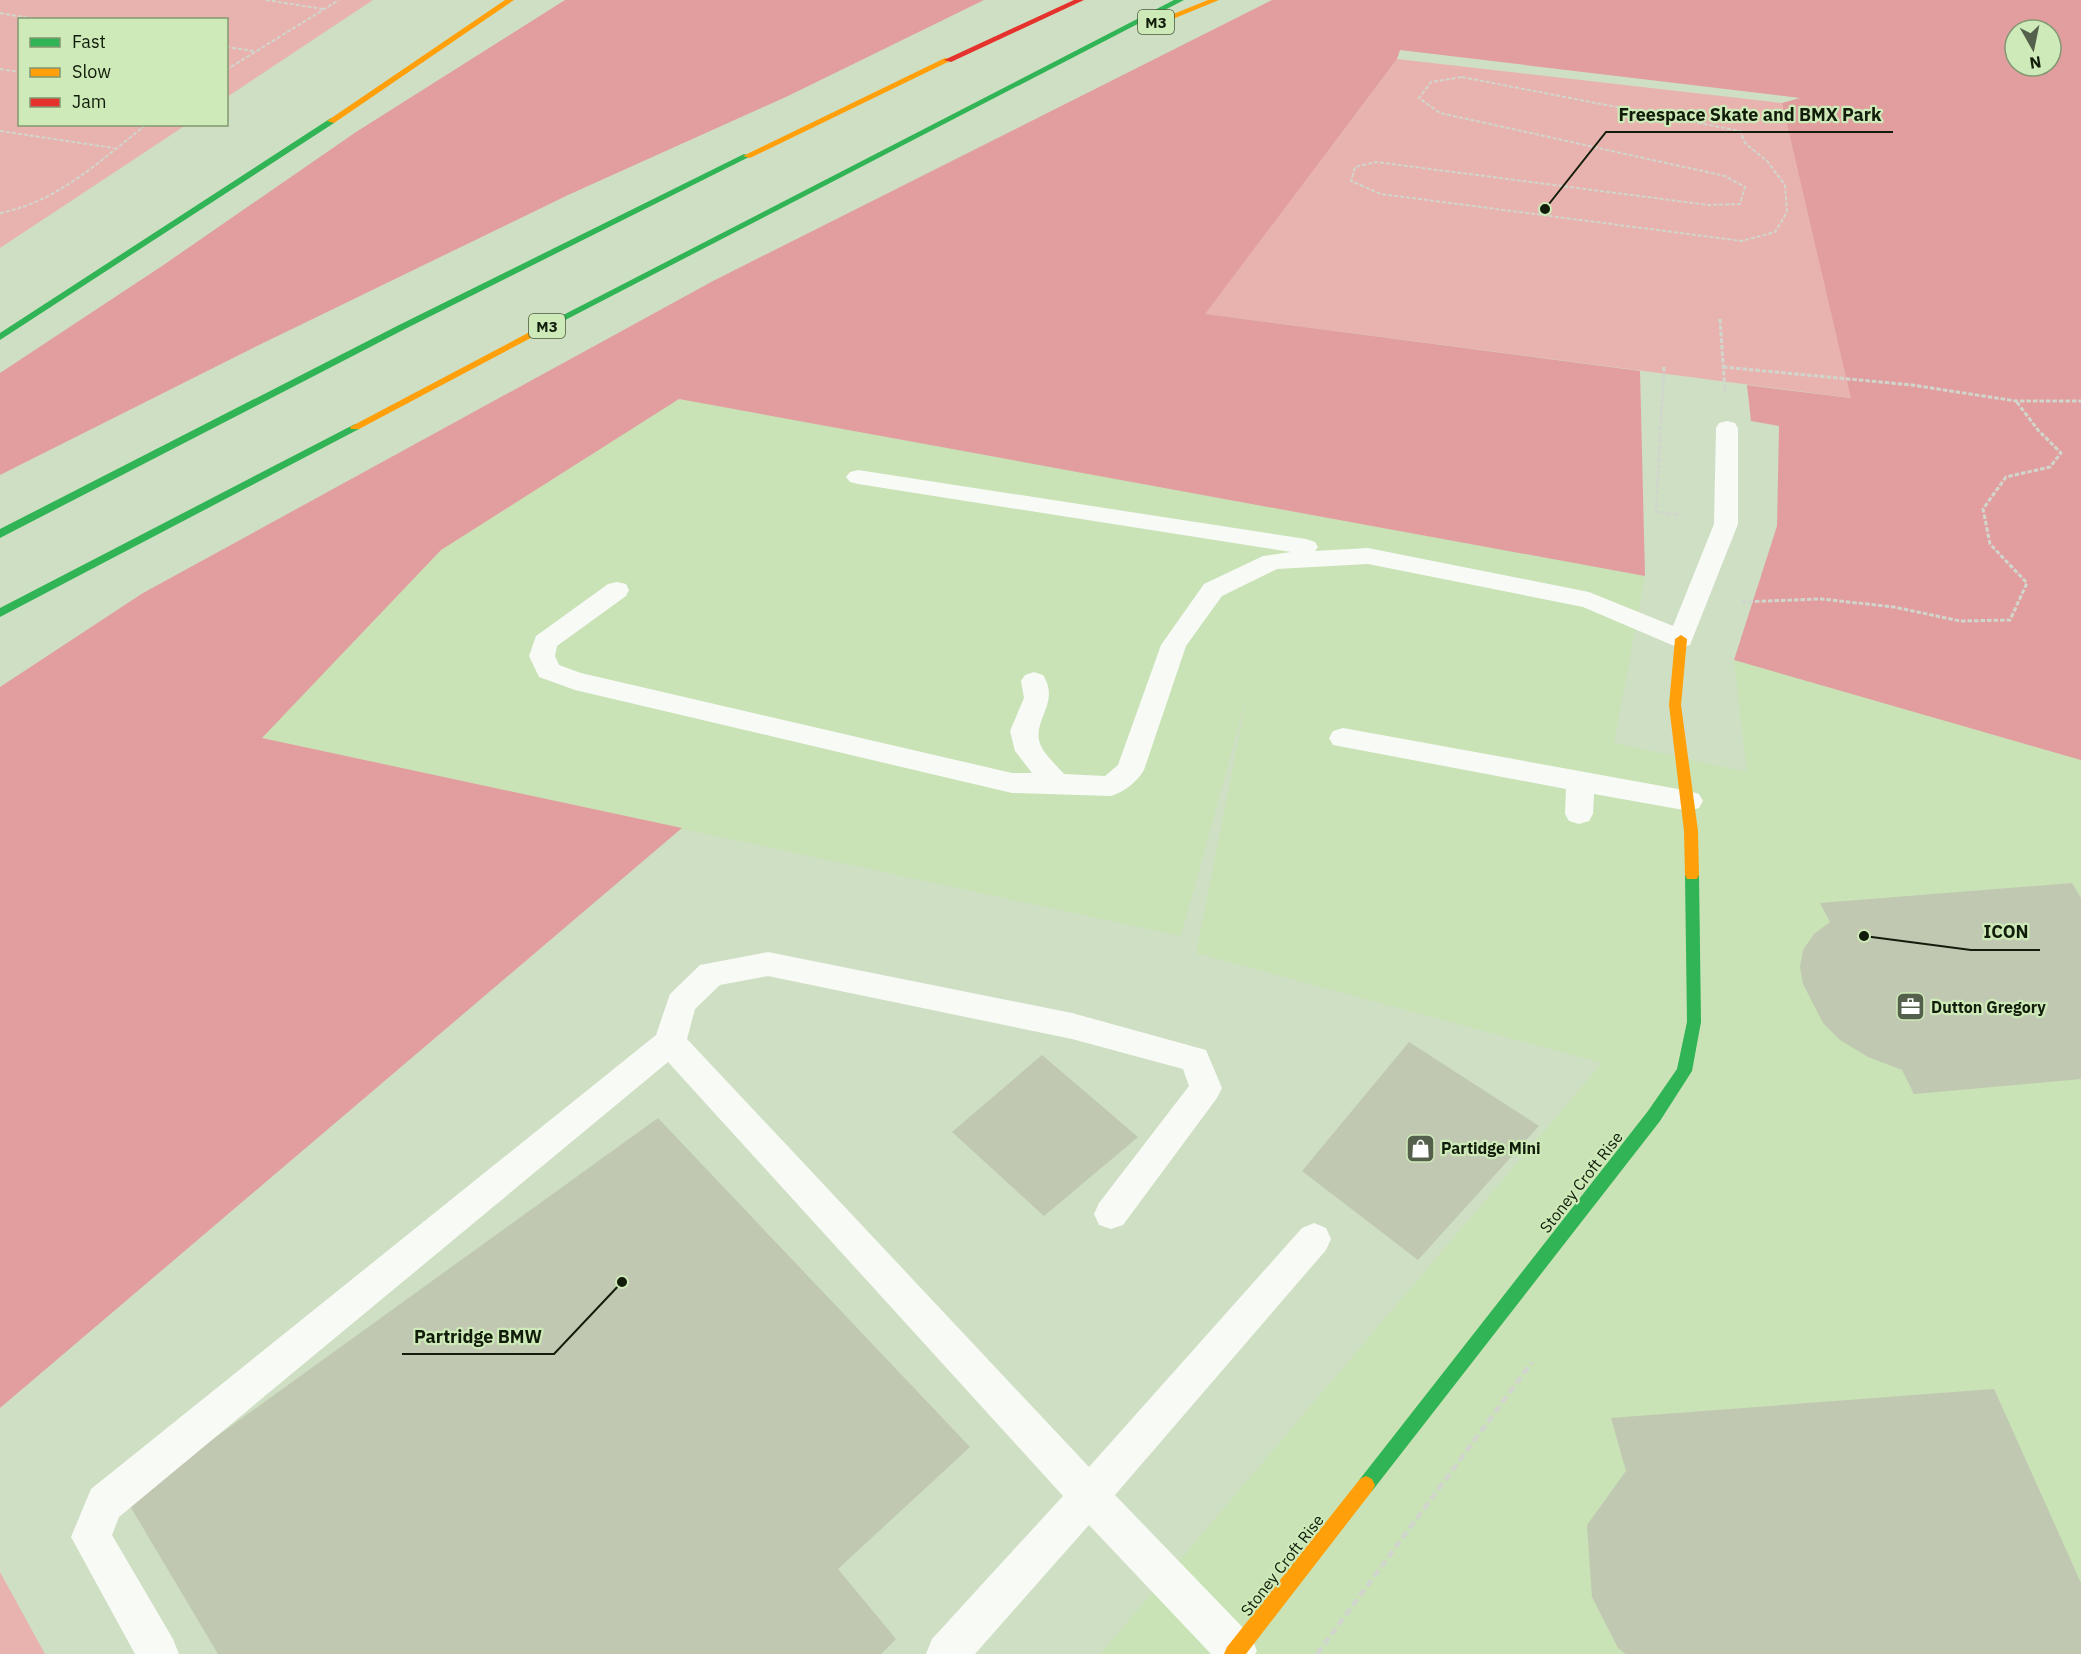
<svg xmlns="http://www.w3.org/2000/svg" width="2081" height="1654" font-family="'IBM Plex Sans',sans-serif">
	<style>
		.built { fill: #c9e2b6 }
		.green { fill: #e8b3ae }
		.forest { fill: #e29e9e; fill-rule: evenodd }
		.building { fill: #c0c8b1 }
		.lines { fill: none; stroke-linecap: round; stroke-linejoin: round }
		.path-far2 { stroke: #d1d6cd; stroke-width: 2; stroke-dasharray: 4 2; stroke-linecap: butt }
		.path-far1 { stroke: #d1d6cd; stroke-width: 3; stroke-dasharray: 4.5 2; stroke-linecap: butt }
		.path { stroke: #d1d6cd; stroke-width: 4.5; stroke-dasharray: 8 4; stroke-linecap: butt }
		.lane { fill: #f8faf6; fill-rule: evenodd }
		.fast { fill: #30b455; fill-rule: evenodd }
		.slow { fill: #ff9f0a; fill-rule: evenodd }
		.jam { fill: #e5322d; fill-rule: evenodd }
		.labels { text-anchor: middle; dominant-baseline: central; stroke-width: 4.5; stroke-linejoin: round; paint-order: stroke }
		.shield { fill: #cdeab8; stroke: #4a5a3e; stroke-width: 1.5 }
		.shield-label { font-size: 15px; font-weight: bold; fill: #121c0a }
		.poi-label { font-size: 16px; font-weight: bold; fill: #121c0a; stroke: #cdeab8; text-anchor: start }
		.street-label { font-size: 16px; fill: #121c0a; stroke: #cdeab8 }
		.leader { fill: none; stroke: #121c0a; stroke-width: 2 }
		.callout-dot { fill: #121c0a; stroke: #cdeab8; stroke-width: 2 }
		.callout-label { font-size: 18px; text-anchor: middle; font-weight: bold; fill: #121c0a; stroke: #cdeab8; stroke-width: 4.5; stroke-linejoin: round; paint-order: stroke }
	</style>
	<rect width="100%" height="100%" fill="#cfdfc3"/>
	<path class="built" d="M679,399L1645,576L1614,743L1747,772L1734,660L2081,760V1654H1100L1602,1063L1196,953L1248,692L1181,936L261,738L441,550Z"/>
	<path class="green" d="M0,0H373L227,97L226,20H20V124L186,125L0,248Z
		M1397,59L1782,103L1852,398L1204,314Z
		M0,1572L45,1654H0Z"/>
	<path class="forest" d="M565,0H984L788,96L568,195L257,346L0,475V373L162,266L356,132Z
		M1272,0H2081V760L1734,660L1777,526L1779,426L1751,421L1747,385L1851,398L1782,103L1800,98L1400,50L1397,59L1205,314L1640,371L1645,576L679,399L441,550L262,738L682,828L0,1408V687L143,593L713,281ZM2015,30H2051V66H2015Z"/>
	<path class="building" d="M2072,883L2081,898V1079L1914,1094L1902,1070L1868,1057L1840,1040L1823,1023L1803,984L1800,967L1803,950L1814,934L1830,922L1820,903Z
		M1409,1042L1539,1126L1418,1260L1302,1171Z
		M1042,1055L1138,1137L1044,1216L952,1132Z
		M658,1118L970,1447L838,1569L896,1639L881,1654H218L127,1501Z
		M1994,1389L2081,1583V1654H1626L1618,1648L1592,1597L1587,1525L1626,1471L1611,1418Z"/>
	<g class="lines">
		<path class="path-far2" d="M266,0L323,9
			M0,13L41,20
			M226,47L254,51
			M0,69L20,72
			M226,70L339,0
			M1462,77L1740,131L1745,143L1767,161L1785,185L1787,212L1775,232L1742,241L1381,194L1351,181L1355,167L1376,162L1709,205L1740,204L1745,187L1725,176L1440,113L1419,98L1431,82Z
			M0,131L114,148
			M0,213C58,202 102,159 147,124"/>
		<path class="path-far1" d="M1720,319L1725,392
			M1664,367L1656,512L1681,515
			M1723,367L1912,385L2016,401H2081
			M1742,602L1821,599L1894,607L1960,621L2010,620L2027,583L1990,544L1983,509L2006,477L2050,467L2061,453L2038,430L2016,401"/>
		<path class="path" d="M1317,1654L1532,1362"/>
		<path class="lane" d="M1727,421L1735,423L1738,428V524L1690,645L1681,648L1672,645L1583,607L1368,564L1277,569L1222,596L1186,646L1144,770C1137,782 1124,792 1111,796L1012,793L575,690L539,677L529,656L536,636L608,584L617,582L626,584L629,590L626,596L557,646L555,656L559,665L581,673L1012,773H1032L1015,751L1010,731L1024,698L1021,681L1025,675L1034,672L1043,675C1062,705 1028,722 1042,748C1047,757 1057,766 1064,774L1105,776L1118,765L1161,645L1204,584L1263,556L1291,552L858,484L850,482L846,477L850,472L858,470L1306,539L1315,542L1318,547L1315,551L1368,548L1589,592L1673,626L1714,524L1716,428L1719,423Z
			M1343,728L1689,791L1699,794L1703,801L1699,808L1689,811L1594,794L1593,814L1589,821L1579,824L1569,821L1565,814L1566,789L1333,745L1329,738L1333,731Z
			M768,952L1072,1013L1206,1050L1222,1088L1217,1098L1123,1225L1111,1229L1099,1225L1094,1214L1099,1203L1189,1086L1183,1069L1072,1039L768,976L720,985L695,1009L687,1039L1089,1467L1302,1228L1314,1223L1326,1228L1331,1239L1326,1250L1115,1495L1251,1636L1257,1651L1255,1654H1211L1089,1525L975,1654H926L932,1639L1063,1496L668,1062L119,1517L112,1535L173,1639L179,1654H135L71,1537L91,1489L656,1035L670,994L700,965Z"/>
		<path class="fast" d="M1174,0H1184L544,331L536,329Z
			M331,118L334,119V123L0,340V333Z
			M744,154L751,156L405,329L0,538V529L399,325Z
			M355,424L360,427L359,429L0,617V608Z
			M1692,870L1697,871L1699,875L1701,1022L1692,1071L1660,1121L1372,1491L1366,1494L1360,1491L1357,1485L1360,1479L1648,1111L1677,1069L1687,1022L1685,875L1687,871Z"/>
		<path class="slow" d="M505,0H514L334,123L327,121Z
			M1208,0H1219L1163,23L1156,21Z
			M945,58L952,60L750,158L743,156Z
			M541,326L546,329L544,331L359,429H351L350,427Z
			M1681,635L1687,639L1681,705L1698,831L1699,875L1697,879H1687L1685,875L1684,831L1669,705L1675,639Z
			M1366,1476L1372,1479L1375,1485L1372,1491L1246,1654H1224L1227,1647L1360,1479Z"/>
		<path class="jam" d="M1074,0H1084L951,62L944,60Z"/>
	</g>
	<defs>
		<symbol id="office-square" viewBox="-11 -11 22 22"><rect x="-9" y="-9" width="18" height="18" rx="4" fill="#54604b" stroke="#cdeab8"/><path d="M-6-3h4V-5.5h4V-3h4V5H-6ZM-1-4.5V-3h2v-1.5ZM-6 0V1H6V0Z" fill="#fff"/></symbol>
		<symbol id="shop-square" viewBox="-11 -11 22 22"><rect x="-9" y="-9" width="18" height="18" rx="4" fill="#54604b" stroke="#cdeab8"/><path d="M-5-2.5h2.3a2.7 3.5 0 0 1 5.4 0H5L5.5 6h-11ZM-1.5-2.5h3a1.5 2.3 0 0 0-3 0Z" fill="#fff"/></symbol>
	</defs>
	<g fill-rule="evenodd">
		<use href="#office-square" x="1894" y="990" width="33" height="33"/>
		<use href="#shop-square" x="1404" y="1132" width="33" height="33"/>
	</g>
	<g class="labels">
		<g class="shield">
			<rect x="1138" y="10" width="36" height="24" rx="4.5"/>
			<rect x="529" y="314" width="36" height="24" rx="4.5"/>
		</g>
		<g class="shield-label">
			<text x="1156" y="22">M3</text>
			<text x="547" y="326">M3</text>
		</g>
		<g class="poi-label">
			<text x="1931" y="1007">Dutton Gregory</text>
			<text x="1441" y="1148">Partidge Mini</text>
		</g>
		<g class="street-label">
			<text transform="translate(1581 1182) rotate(-52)">Stoney Croft Rise</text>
			<text transform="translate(1282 1565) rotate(-52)">Stoney Croft Rise</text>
		</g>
	</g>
	<path class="leader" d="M1545 209L1606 132H1893M1864 936L1971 950H2040M622 1282L554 1354H402"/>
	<g class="callout-dot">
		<circle cx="1545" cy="209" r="6"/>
		<circle cx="1864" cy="936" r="6"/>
		<circle cx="622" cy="1282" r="6"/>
	</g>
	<g class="callout-label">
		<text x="1750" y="121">Freespace Skate and BMX Park</text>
		<text x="2006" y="938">ICON</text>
		<text x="478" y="1343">Partridge BMW</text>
	</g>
	<rect x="18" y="18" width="210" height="108" fill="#cdeab8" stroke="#829872" stroke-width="1.5"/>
	<rect x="30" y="38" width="30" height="9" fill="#30b455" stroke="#829872" stroke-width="1.5"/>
	<text x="72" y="48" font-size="18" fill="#121c0a">Fast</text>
	<rect x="30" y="68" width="30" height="9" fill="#ff9f0a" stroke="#829872" stroke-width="1.5"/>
	<text x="72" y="78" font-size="18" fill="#121c0a">Slow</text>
	<rect x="30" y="98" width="30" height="9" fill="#e5322d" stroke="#829872" stroke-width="1.5"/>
	<text x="72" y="108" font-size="18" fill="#121c0a">Jam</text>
	<g transform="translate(2033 48) rotate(171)"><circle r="28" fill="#cdeab8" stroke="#829872" stroke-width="1.5"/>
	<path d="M0-4.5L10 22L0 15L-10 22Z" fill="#54604b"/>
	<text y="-9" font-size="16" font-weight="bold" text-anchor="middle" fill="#121c0a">N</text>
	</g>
</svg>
